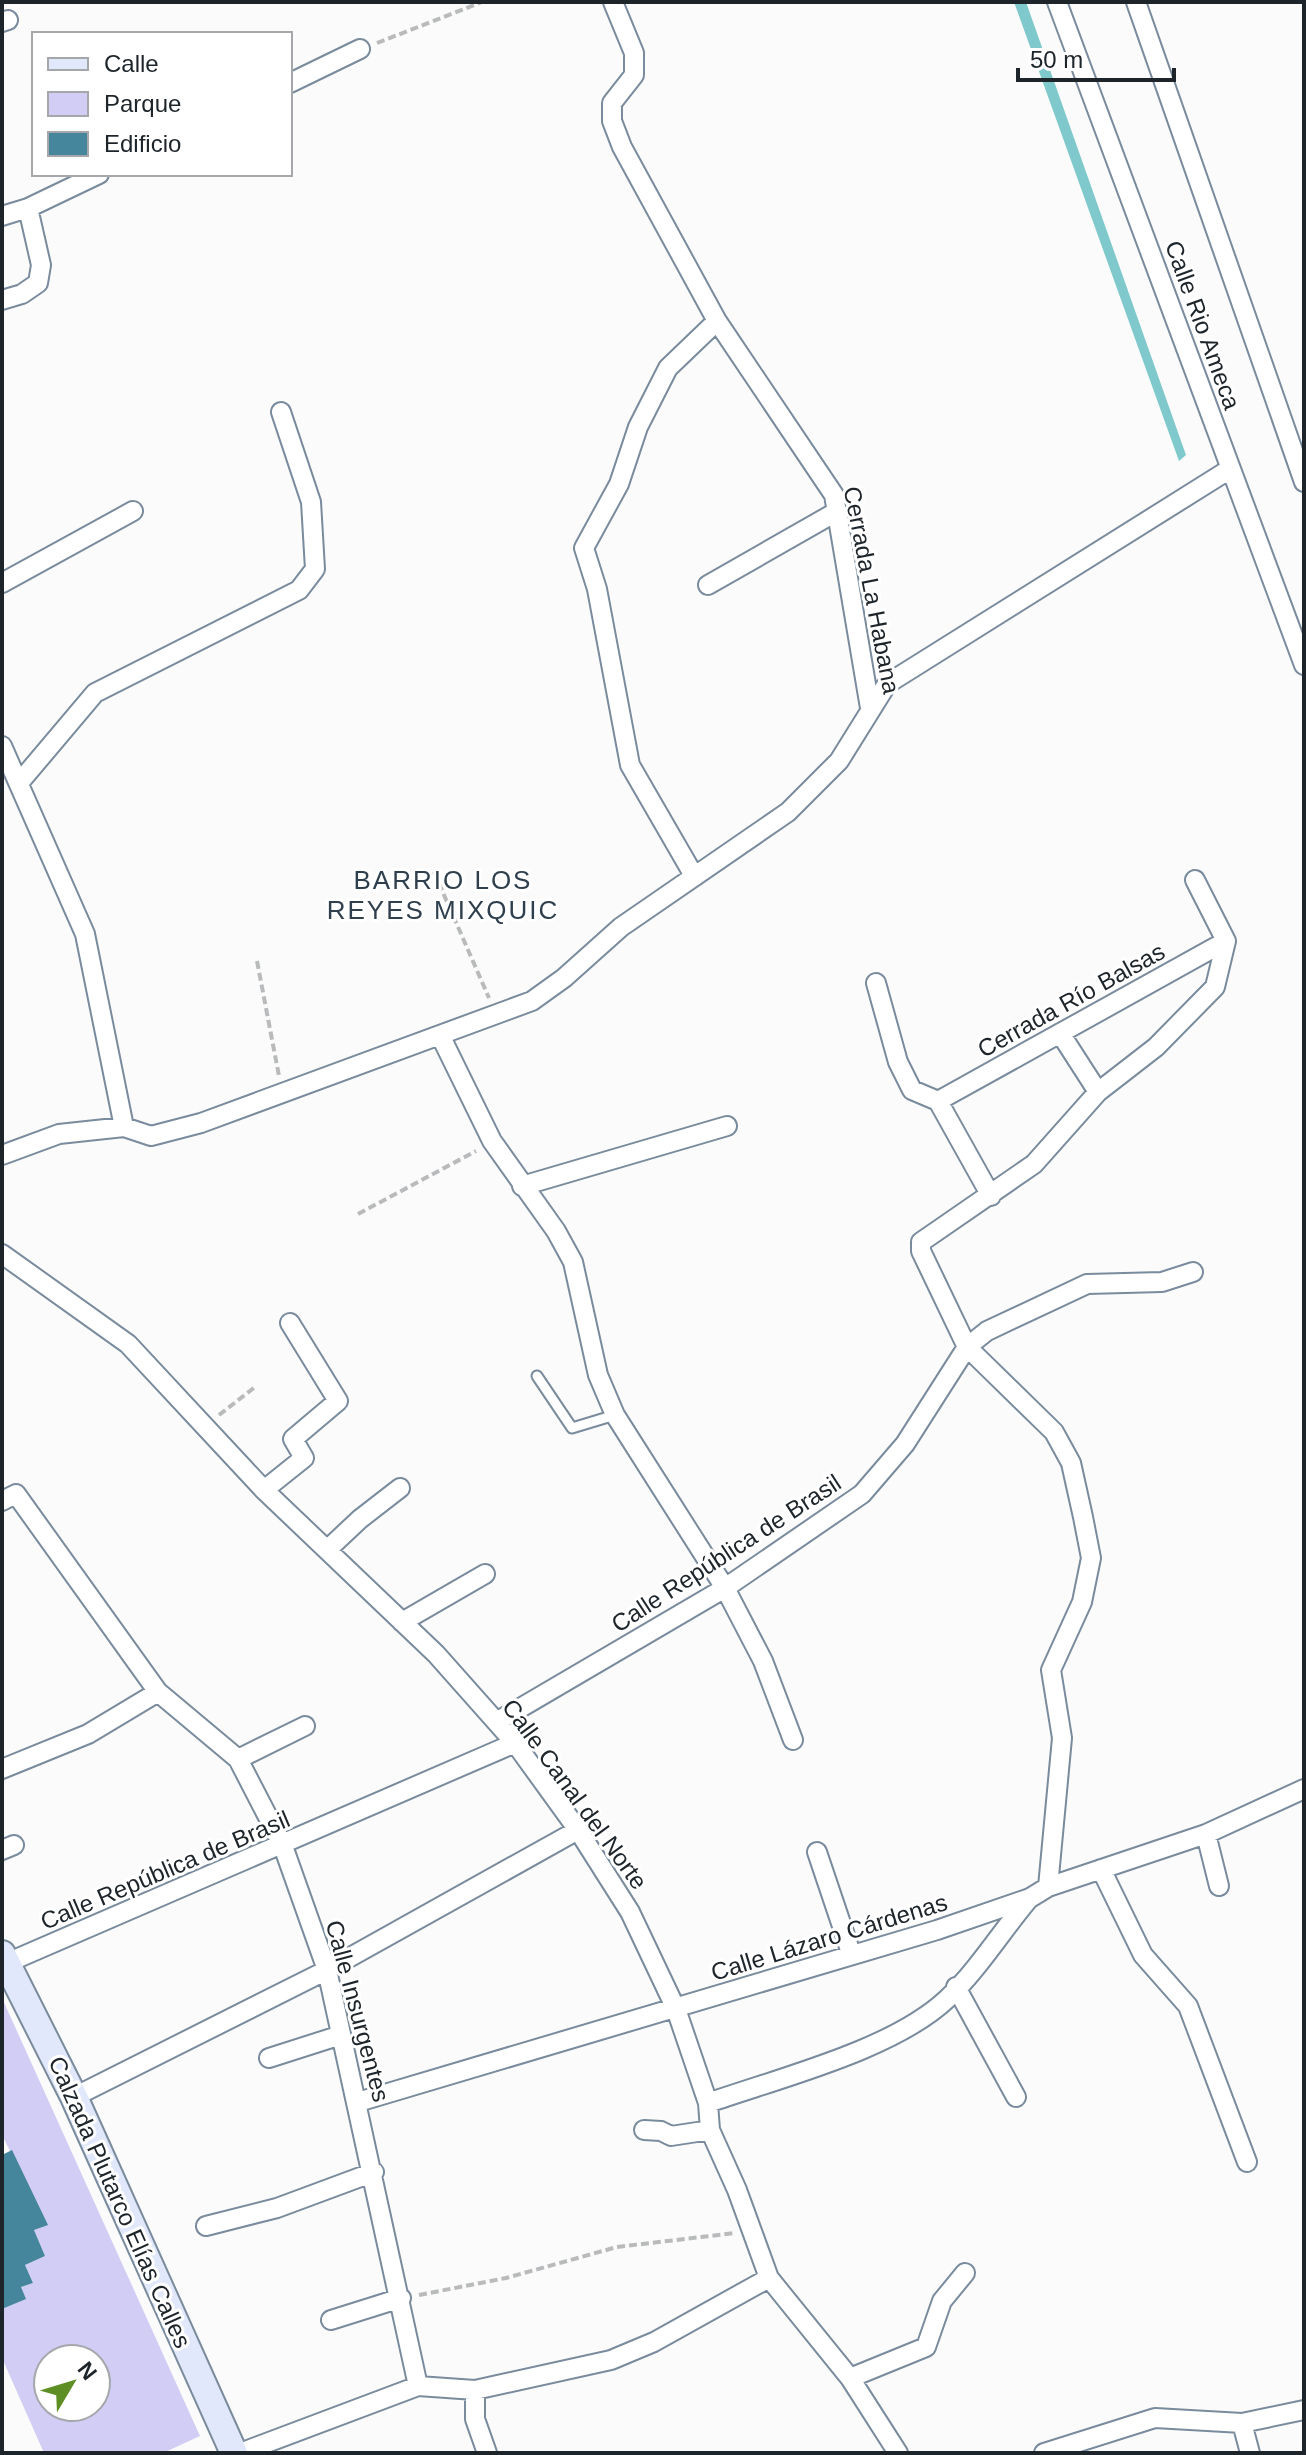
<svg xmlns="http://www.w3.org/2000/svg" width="1306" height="2455" font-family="Arial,sans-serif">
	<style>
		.green { fill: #d2cdf4; fill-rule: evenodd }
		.water { fill: #7fc9cc }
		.building { fill: #46869c }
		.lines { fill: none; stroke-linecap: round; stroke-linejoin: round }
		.service-casing { stroke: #798b9c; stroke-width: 13 }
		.minor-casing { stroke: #798b9c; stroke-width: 22 }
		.secondary-casing { stroke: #798b9c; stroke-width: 30 }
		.path { stroke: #b8babb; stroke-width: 4; stroke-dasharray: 8 4; stroke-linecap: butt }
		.service { stroke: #fff; stroke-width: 9 }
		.minor { stroke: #fff; stroke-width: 18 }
		.secondary { stroke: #e2e8fb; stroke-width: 26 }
		.labels { text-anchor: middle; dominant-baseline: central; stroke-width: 6; stroke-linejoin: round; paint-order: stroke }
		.street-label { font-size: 24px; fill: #1d242a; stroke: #fff }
		.neighbourhood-label { font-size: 26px; letter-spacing: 2px; fill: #2f3f4d; stroke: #fff }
	</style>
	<rect width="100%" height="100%" fill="#fbfbfb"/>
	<path class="green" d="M2,1998L200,2436L163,2453H44L2,2358V2309L25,2299L21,2287L33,2283L25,2265L45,2256L34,2230L47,2224L2,2135ZM48,2359H96V2407H48Z"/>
	<path class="water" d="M1014,2H1026L1186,455L1179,461Z"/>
	<path class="building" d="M12,2150L48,2225L34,2230L45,2256L25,2265L33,2283L21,2287L26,2299L2,2309V2155Z"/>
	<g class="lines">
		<defs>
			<path id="service" d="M537,1376L572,1428L615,1415"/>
			<path id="minor" d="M613,2L634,53V75L612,103V121L622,147L717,321L834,495L870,708
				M1057,2L1304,665
				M1136,2L1304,482
				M2,22L8,20
				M290,83L360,49
				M2,216L28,208L99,174
				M2,300L22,294L38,283L41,265L28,208
				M2,583L133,511
				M708,585L836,512
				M2,746L85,934L124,1127
				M19,783L95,693L299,590L315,569L311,502L281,412
				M693,874L630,765L597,589L584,548L619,484L638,427L668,368L717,321
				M876,983L898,1062L912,1090L938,1101L991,1196
				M1060,1033L1098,1092
				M441,1037L492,1141L556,1231L573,1262L598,1375L615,1415L725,1588L763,1661L793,1740
				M938,1101L1226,941
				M2,1155L59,1134L124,1127L151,1136L201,1123L532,1001L564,978L621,927L788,812L839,761L887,684L1230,469
				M522,1186L727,1126
				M2,1254L128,1344L264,1490L436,1654L515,1743L578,1830L630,1912L676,2009L708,2103L710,2130L737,2190L769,2278L850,2378L898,2453
				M264,1490L304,1458L293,1439L338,1401L290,1323
				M2,1501L16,1494L158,1692L238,1759L283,1846L327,1970L418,2386
				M327,1550L360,1519L400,1488
				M402,1622L485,1574
				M498,1721L725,1588L862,1494L905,1444L967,1347L987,1331L1087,1284L1162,1282L1193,1272
				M238,1759L305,1726
				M2,1769L88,1734L158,1692
				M1206,1834L1219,1886
				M2,1850L14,1845
				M817,1852L851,1953
				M1101,1869L1143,1955L1188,2006L1247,2162
				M1048,1887L1062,1738L1051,1670L1082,1602L1091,1558L1083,1517L1071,1463L1054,1432L967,1347L921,1251V1242L1034,1164L1098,1092L1156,1047L1215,987L1226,941L1195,880
				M9,1962L515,1743
				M956,1987L1016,2097
				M269,2058L341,2035
				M74,2097L327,1970L578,1830
				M358,2102L937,1930L1030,1898L1048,1887L1206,1834L1304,1789
				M708,2103C779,2078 893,2050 947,1999C977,1971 1001,1932 1028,1900
				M644,2130L661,2131L671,2136L710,2130
				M206,2226L277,2208L374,2172
				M331,2320L401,2298
				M850,2378L926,2347L942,2301L965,2273
				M475,2390V2419L487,2453
				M1242,2423L1250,2453
				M240,2453L418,2386L475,2390L611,2360L654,2342L769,2278
				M1044,2453L1155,2418L1242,2423L1304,2410"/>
			<path id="secondary" d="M2,1954L74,2097L234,2453"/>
		</defs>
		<use href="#service" class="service-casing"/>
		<use href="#minor" class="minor-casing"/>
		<use href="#secondary" class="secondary-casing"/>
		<path class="path" d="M377,43L482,2
			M434,872L489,998
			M257,961L279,1076
			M358,1214L476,1151
			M219,1415L255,1387
			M419,2295L506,2278L617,2247L735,2233"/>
		<use href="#service" class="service"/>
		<use href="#minor" class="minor"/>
		<use href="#secondary" class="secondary"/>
	</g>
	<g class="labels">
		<g class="street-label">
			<text transform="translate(1203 325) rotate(70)">Calle Rio Ameca</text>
			<text transform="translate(872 590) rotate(79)">Cerrada La Habana</text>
			<text transform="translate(1071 1000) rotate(-29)">Cerrada Río Balsas</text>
			<text transform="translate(726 1553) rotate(-33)">Calle República de Brasil</text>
			<text transform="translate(575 1794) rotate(54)">Calle Canal del Norte</text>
			<text transform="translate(165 1870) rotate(-23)">Calle República de Brasil</text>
			<text transform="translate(829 1937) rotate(-17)">Calle Lázaro Cárdenas</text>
			<text transform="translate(358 2011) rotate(75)">Calle Insurgentes</text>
			<text transform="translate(120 2202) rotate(66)">Calzada Plutarco Elías Calles</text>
		</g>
		<g class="neighbourhood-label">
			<text x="443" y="880">BARRIO LOS<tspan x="443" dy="30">REYES MIXQUIC</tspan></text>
		</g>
	</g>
	<rect width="1306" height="2455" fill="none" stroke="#1d242a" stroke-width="8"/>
	<rect x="32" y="32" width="260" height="144" fill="#ffffff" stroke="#a5a7aa" stroke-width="2"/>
	<rect x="48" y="58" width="40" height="12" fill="#e2e8fb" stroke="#a5a7aa" stroke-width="2"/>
	<text x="104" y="72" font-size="24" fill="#1d242a">Calle</text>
	<rect x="48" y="92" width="40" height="24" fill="#d2cdf4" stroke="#a5a7aa" stroke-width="2"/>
	<text x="104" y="112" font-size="24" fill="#1d242a">Parque</text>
	<rect x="48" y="132" width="40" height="24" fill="#46869c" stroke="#a5a7aa" stroke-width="2"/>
	<text x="104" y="152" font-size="24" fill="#1d242a">Edificio</text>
	<g transform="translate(72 2383) rotate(52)"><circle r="38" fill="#ffffff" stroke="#a5a7aa" stroke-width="2"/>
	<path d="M0-6L14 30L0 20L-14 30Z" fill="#5d8f25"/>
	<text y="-12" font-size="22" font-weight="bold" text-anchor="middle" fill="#1d242a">N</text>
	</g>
	<path d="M1018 68v12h156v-12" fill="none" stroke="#1d242a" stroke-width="4"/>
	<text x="1030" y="68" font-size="24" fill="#1d242a" stroke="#ffffff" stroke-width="6" paint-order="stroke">50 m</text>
</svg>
